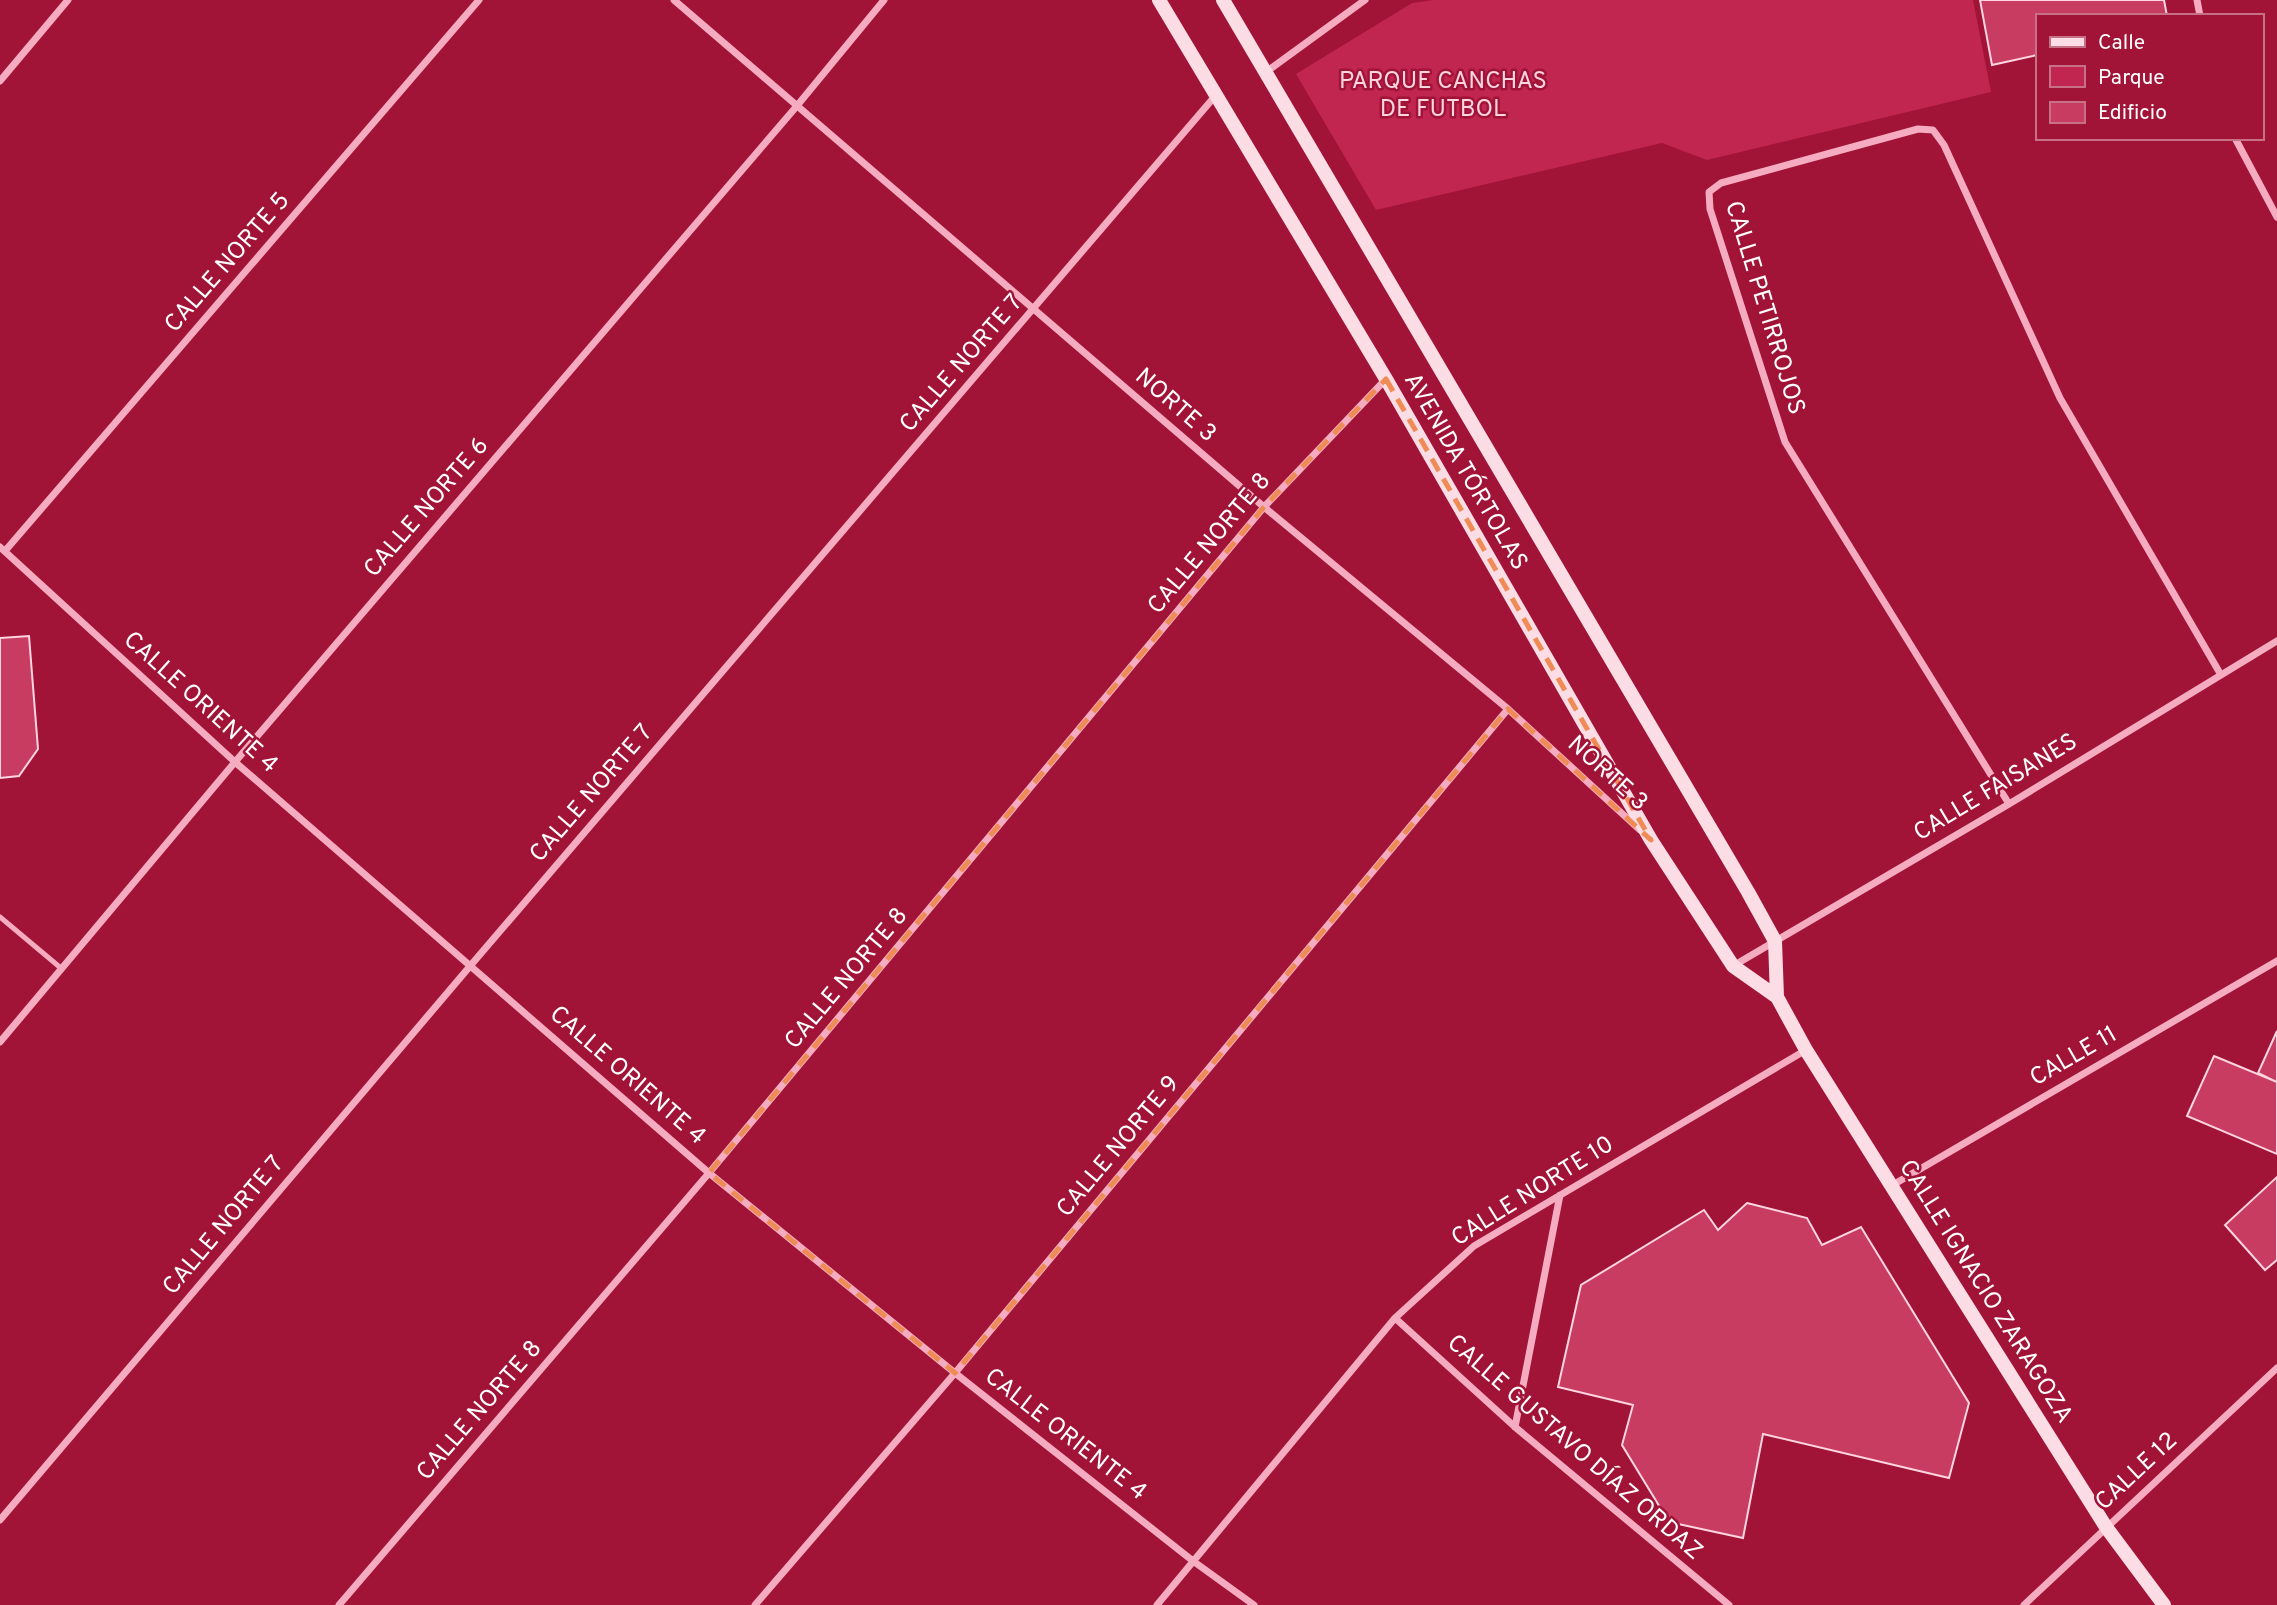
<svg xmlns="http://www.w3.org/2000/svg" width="2277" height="1605" font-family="Overpass,sans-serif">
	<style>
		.green { fill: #c0264f }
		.building { fill: #c83c61; stroke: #fed5e0; stroke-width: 2 }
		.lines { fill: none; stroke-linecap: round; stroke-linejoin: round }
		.lane { stroke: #f5acc0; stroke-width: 5 }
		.street { stroke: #f5acc0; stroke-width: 7 }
		.secondary { stroke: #fddde5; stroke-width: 14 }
		.marked { fill: none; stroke: #ef8b55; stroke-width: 5; stroke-dasharray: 14 9; stroke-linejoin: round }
		.labels { text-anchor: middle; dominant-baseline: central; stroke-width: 5; stroke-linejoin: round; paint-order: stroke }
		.park-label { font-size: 24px; fill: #fed5e0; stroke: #a11337 }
		.street-label { font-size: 24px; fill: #fff; stroke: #a11337 }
	</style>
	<rect width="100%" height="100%" fill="#a11337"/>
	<path class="green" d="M1434,0H1973L1991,92L1707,160L1662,143L1376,210L1296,74L1412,3Z"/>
	<path class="building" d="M1980,0H2164L2167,16H2037V55L1992,65Z
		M29,636L38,749L19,776L0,778V638Z
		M2277,1031V1082L2258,1073Z
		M2214,1056L2277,1082V1154L2187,1116Z
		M2277,1177V1260L2265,1270L2225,1225Z
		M1747,1203L1807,1218L1822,1245L1861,1227L1969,1403L1949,1478L1763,1434L1743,1538L1669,1522L1622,1445L1633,1405L1558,1387L1581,1285L1704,1210L1718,1230Z"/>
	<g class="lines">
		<path class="lane" d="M0,917L62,969"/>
		<path class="street" d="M674,0L1264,507L1508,709L1640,830
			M2197,0L2200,16
			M1266,72L1365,0
			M0,81L68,0
			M2235,138L2277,217
			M0,547L235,762L709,1173L955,1373L1193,1561L1254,1605
			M5,551L479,0
			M2009,804L1785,442L1710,209L1709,192L1721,183L1918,129L1933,130L1944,145L2060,398L2221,675
			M1733,966L2009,804L2277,641
			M0,1042L235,762L796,107L884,0
			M1891,1186L2277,961
			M1395,1318L1515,1427L1729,1605
			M1515,1427L1560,1195
			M0,1520L471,965L1216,95
			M339,1605L709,1173L1264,507L1386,379
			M755,1605L955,1373L1508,709
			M1157,1605L1395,1318L1474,1246L1806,1050
			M2024,1605L2277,1368"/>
		<path class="secondary" d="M1159,0L1386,379L1651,840L1733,966L1777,997
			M1223,0L1748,892L1775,941L1777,997L1806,1050L2106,1527L2164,1605"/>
	</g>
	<path class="marked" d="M1386,379L1651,840L1508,709L955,1373L709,1173L1264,507Z"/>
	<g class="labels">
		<g class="park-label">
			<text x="1443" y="82">PARQUE CANCHAS<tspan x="1443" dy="28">DE FUTBOL</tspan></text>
		</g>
		<g class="street-label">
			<text transform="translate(228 263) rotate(-49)">CALLE NORTE 5</text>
			<text transform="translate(1764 308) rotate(73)">CALLE PETIRROJOS</text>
			<text transform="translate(962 364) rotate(-49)">CALLE NORTE 7</text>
			<text transform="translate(1175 406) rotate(41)">NORTE 3</text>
			<text transform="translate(1465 472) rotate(60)">AVENIDA TÓRTOLAS</text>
			<text transform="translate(427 508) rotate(-49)">CALLE NORTE 6</text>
			<text transform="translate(1210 544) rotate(-50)">CALLE NORTE 8</text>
			<text transform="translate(200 703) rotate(42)">CALLE ORIENTE 4</text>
			<text transform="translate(1607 774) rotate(42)">NORTE 3</text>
			<text transform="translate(1996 788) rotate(-31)">CALLE FAISANES</text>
			<text transform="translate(592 794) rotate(-49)">CALLE NORTE 7</text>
			<text transform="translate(847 979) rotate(-50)">CALLE NORTE 8</text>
			<text transform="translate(2074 1057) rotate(-30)">CALLE 11</text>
			<text transform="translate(627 1076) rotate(41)">CALLE ORIENTE 4</text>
			<text transform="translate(1119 1147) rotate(-50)">CALLE NORTE 9</text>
			<text transform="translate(1533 1192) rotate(-32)">CALLE NORTE 10</text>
			<text transform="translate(224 1226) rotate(-50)">CALLE NORTE 7</text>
			<text transform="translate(1985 1292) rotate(58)">CALLE IGNACIO ZARAGOZA</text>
			<text transform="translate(480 1411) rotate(-49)">CALLE NORTE 8</text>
			<text transform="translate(1065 1435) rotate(38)">CALLE ORIENTE 4</text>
			<text transform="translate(1574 1448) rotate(41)">CALLE GUSTAVO DÍAZ ORDAZ</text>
			<text transform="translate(2137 1472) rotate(-43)">CALLE 12</text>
		</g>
	</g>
	<rect x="2036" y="14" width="228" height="126" fill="#a11337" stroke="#c77187" stroke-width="2"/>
	<rect x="2050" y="37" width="35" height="10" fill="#fddde5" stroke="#c77187" stroke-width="2"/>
	<text x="2098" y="49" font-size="21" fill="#ffffff">Calle</text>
	<rect x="2050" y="66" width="35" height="21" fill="#c0264f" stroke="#c77187" stroke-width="2"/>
	<text x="2098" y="84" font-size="21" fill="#ffffff">Parque</text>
	<rect x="2050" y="102" width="35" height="21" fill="#c83c61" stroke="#c77187" stroke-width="2"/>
	<text x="2098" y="119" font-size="21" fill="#ffffff">Edificio</text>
</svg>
